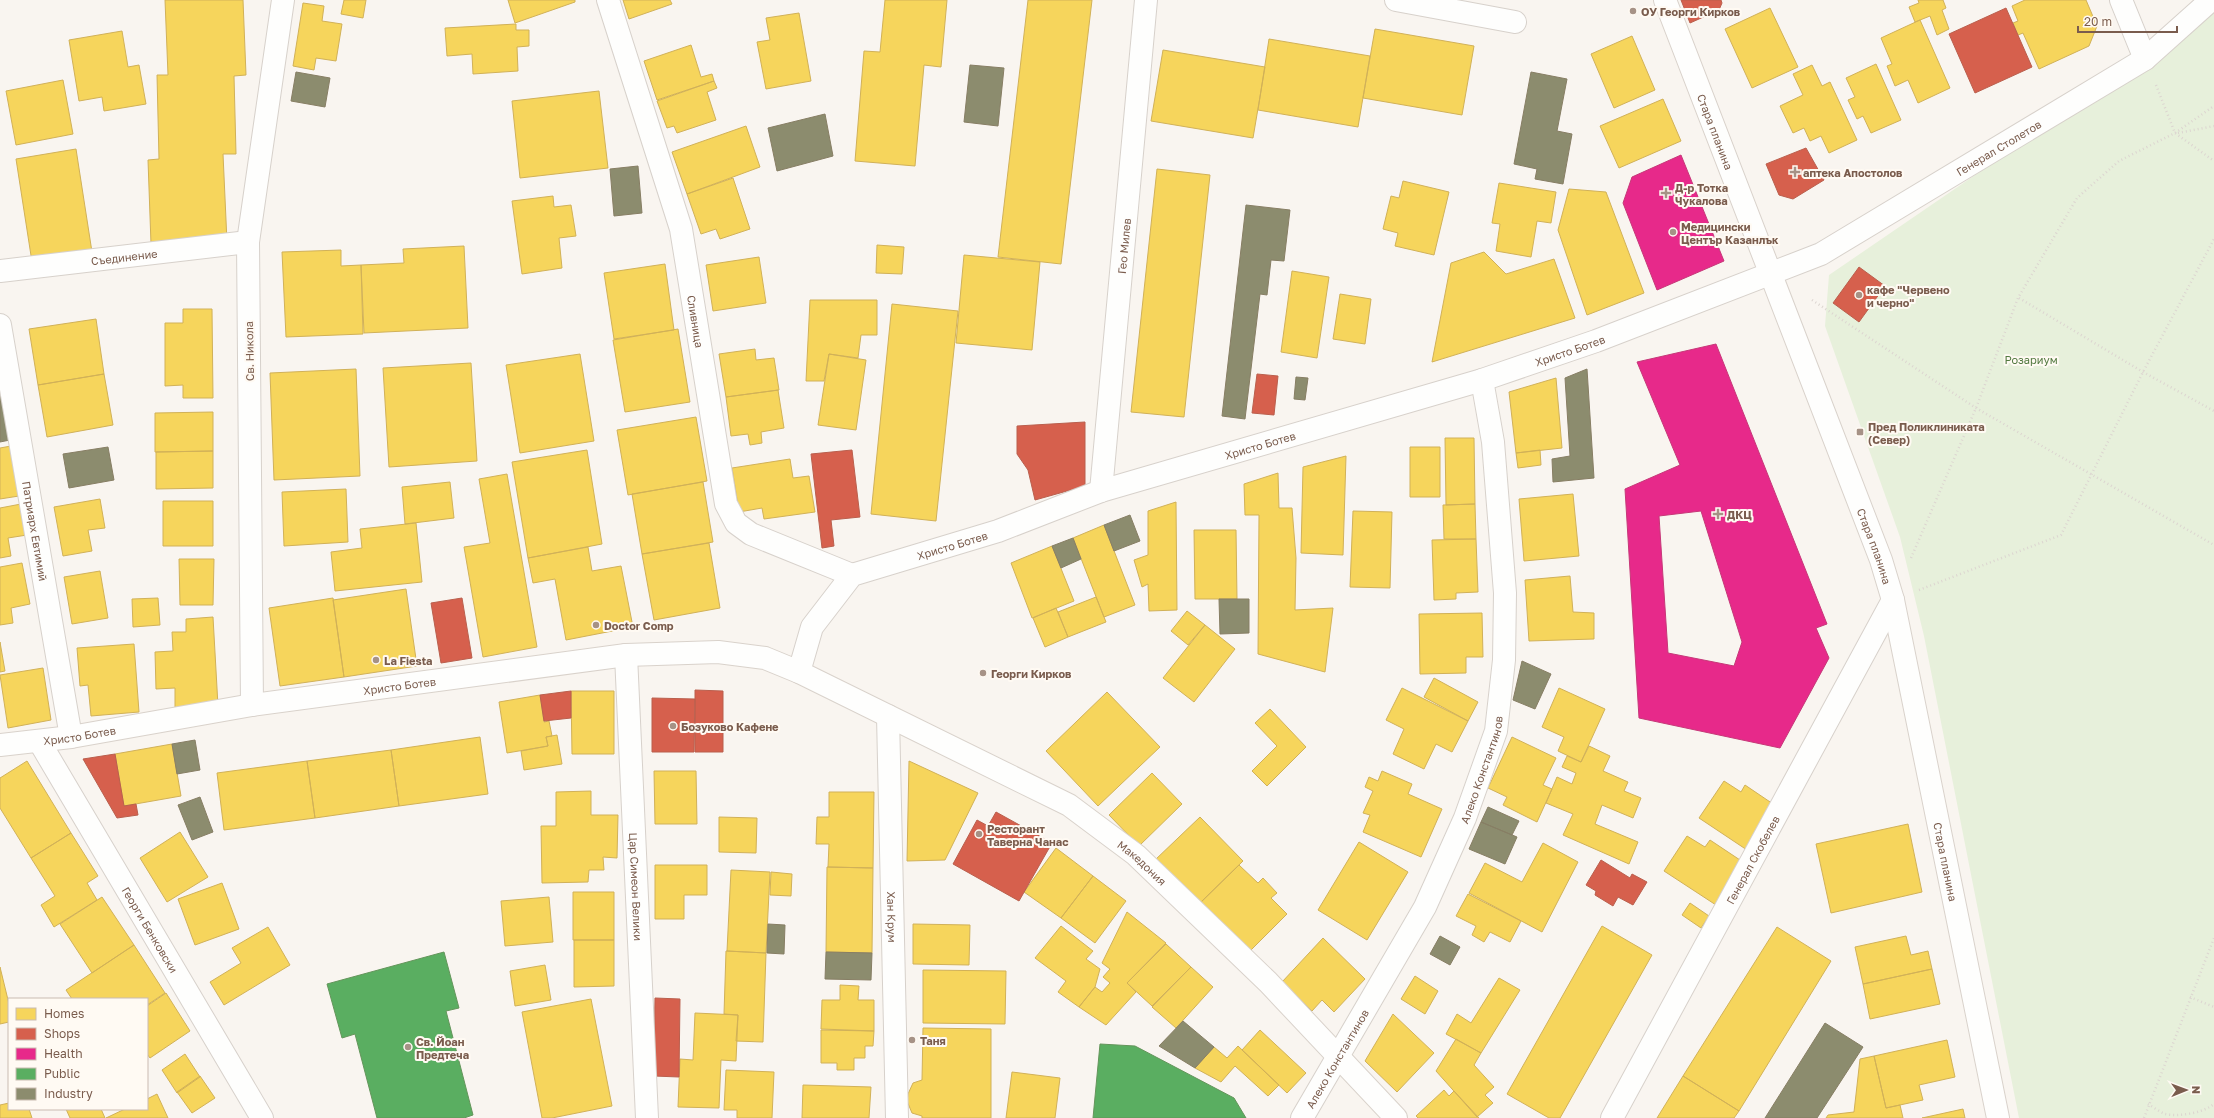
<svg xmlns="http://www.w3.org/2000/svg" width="2214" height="1118" font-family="'Golos Text',sans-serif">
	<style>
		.green { fill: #e7f0db }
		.homes { fill: #f6d55c; stroke: #d1b158 }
		.shops { fill: #d6604d; stroke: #ba5f4d }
		.health { fill: #e7298a; stroke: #c63878; fill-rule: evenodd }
		.public { fill: #5aae61; stroke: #64955b }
		.industry { fill: #8c8c6e; stroke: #877e64 }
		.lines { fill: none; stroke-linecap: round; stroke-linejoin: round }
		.street-casing { stroke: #d7d1cb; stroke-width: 24 }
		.secondary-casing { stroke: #d9d2cb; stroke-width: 24 }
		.path { stroke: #dcd5d0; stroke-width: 2.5; stroke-dasharray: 1 3; stroke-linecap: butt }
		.street { stroke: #fefefd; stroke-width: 22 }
		.secondary { stroke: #fefefd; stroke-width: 22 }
		.poi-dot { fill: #a69286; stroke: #fffaf3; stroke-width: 1.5 }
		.labels { text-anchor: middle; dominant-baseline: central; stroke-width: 4; stroke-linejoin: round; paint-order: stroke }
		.poi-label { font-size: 11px; font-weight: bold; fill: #7a5c4d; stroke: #fffaf3; text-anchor: start }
		.street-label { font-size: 11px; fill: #7a5c4d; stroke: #fffaf3 }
		.park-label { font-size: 11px; fill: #537a41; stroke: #fffaf3 }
	</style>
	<rect width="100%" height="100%" fill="#f9f5f0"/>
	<path class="green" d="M2214,0V1118H2019L1924,636L1900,537L1825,326L1829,275L2145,59Z"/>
	<path class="homes" d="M165,0H243L246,75L234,76L236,154H223L227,242L151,244L148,160L159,159L157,75H168Z
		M344,0H366L363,18L341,14Z
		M508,0H575V2L515,23Z
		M623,0H670L672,4L629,19Z
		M885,0H947L941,67L924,65L915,166L855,161L864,51L880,52Z
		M1028,0H1092L1061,264L998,257Z
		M1918,0H1943L1946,8L1942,10L1949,29L1937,35L1930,16L1915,22L1909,7L1919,3Z
		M2025,0H2086L2097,26L2089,46L2039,69L2023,33L2018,35L2013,23L2018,21L2012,6Z
		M303,3L324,6L322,21L342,24L336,61L316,58L314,70L293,66Z
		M1770,8L1798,67L1752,88L1725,29Z
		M799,13L811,81L766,89L757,42L770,40L766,18Z
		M1920,20L1950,88L1918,103L1908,80L1895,86L1887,66L1892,64L1881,38Z
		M516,24V30H529V46L517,47L518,71L473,74L472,54L447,56L445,28Z
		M1375,29L1474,46L1462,115L1363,98Z
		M122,31L128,67L139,65L146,104L104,111L102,97L79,101L69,40Z
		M1632,36L1655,90L1614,108L1591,54Z
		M1269,39L1370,56L1358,127L1258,110Z
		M691,45L701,77L712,74L714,81L657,100L644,61Z
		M1163,50L1265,67L1253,138L1151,121Z
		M1876,64L1901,120L1871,133L1863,116L1857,119L1848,100L1855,97L1846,78Z
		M1812,65L1822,86L1830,82L1857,140L1829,153L1821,136L1810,141L1804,128L1793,133L1780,106L1803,95L1793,74Z
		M63,80L73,134L16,145L6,91Z
		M714,81L717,88L707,92L716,120L677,133L674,126L667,128L657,101Z
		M599,91L608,168L520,178L512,101Z
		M1663,99L1681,141L1619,168L1600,126Z
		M746,126L760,167L687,194L672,152Z
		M76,149L92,252L32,262L16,159Z
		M1157,169L1210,175L1184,417L1131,412Z
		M733,178L750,229L720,239L716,229L701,234L687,194Z
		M1403,181L1449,192L1434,255L1395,246L1398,233L1383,229L1391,196L1399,198Z
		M1499,183L1556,192L1551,223L1537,221L1531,257L1496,251L1500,224L1492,223Z
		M1569,189L1606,192L1644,293L1587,315L1558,230Z
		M553,196L554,207L571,205L576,236L559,238L562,268L522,274L512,201Z
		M877,245L904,247L902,274L876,273Z
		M464,246L468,328L364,333L361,265L404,263L403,249Z
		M341,250V266L361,265L363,334L286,337L282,252Z
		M1484,252L1506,274L1554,259L1575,318L1432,362L1451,263Z
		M964,255L1040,262L1032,350L956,343Z
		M759,257L766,303L713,311L706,265Z
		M665,264L674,330L614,339L604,273Z
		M1292,271L1329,277L1317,358L1281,352Z
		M1340,294L1371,299L1365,344L1333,339Z
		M810,300H877V335H861L858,358L829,354L824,381H806Z
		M892,304L958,311L936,521L871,514Z
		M183,309H212L213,398H183V385L165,386V323H183Z
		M96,319L104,374L38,385L29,329Z
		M678,329L690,402L625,412L613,340Z
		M755,349L756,360L774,358L779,390L726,397L719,354Z
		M580,354L594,441L520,453L506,365Z
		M829,354L866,360L856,430L818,425Z
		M471,363L477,461L389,467L383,368Z
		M356,369L360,476L274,480L270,373Z
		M104,374L113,425L47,437L38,385Z
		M1556,378L1562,448L1516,453L1509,392Z
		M778,390L784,428L761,432L762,443L750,445L748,434L731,436L726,397Z
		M213,412V451L155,452V413Z
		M696,417L707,481L628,495L617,430Z
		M1445,438H1474L1475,504L1446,505Z
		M11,446L19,496L0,499V448Z
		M1410,447H1440V497H1410Z
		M587,450L602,544L528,558L512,462Z
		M1540,450L1541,465L1518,468L1516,453Z
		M213,451V488L156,489V452Z
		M1346,456L1343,555L1301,553L1303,467Z
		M790,459L793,478L809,476L815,512L764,519L762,508L739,512L732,468Z
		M1278,473L1279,508H1292L1296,558L1295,610L1333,608L1325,672L1258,654L1259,515H1245L1244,484Z
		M507,474L537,647L483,657L464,547L490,543L479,479Z
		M450,482L454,518L405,524L402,487Z
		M703,482L713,542L642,554L632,494Z
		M346,489L348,542L284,546L282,492Z
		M1573,494L1579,556L1524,561L1519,499Z
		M100,499L105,528L88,530L92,551L63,556L54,507Z
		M163,501H213V546H163Z
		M1176,502L1177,610L1149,611L1148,584L1142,587L1134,560L1148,555V511Z
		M21,504L27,535L8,538L11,556L0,558V508Z
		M1475,504L1476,539H1444L1443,505Z
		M1353,511L1392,512L1390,588L1350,587Z
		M416,523L422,582L335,591L331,552L362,548L360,529Z
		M1104,525L1135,605L1104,617L1073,538Z
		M1194,530H1236L1237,599H1195Z
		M1476,539L1478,592L1456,593V599L1434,600L1432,540Z
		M709,543L720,608L654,620L642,554Z
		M1052,546L1074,601L1032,618L1011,563Z
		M588,547L592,571L621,566L633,627L566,640L555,579L533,583L528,558Z
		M179,559H214L213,605H180Z
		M22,563L30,604L11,608L13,623L0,625V567Z
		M100,571L108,618L72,624L64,577Z
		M1570,576L1573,612L1594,613V639L1529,641L1525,580Z
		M406,589L417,666L344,677L333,600Z
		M1096,597L1106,622L1068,637L1058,612Z
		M158,598L160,625L133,627L132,599Z
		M333,598L344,677L280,686L269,608Z
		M1056,608L1068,637L1045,647L1033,618Z
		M1187,611L1205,625L1188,645L1171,631Z
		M1482,613L1483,657H1466V673L1420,674L1419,614Z
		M213,617L218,706L175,708V688L156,689L155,652L173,651L172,632H186V619Z
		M1205,625L1235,649L1194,702L1163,678Z
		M0,642L5,671L0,672Z
		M134,644L139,712L91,716L88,685L80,686L77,648Z
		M43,668L51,720L8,728L0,675Z
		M1434,678L1478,702L1468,721L1424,697Z
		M1402,688L1468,721L1452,752L1436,744L1424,769L1393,754L1404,729L1386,720Z
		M1559,688L1605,709L1581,762L1558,751L1564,737L1542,727Z
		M571,691H614V754H572Z
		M1107,692L1160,747L1098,806L1046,751Z
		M540,695L544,722L549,721L552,736L546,737L548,746L507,753L499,702Z
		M1270,709L1306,747L1267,786L1252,771L1277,746L1255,723Z
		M557,735L562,764L524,770L521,751L548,746L546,737Z
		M480,737L488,794L399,806L391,750Z
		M1512,737L1556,758L1543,785L1552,789L1537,822L1503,805L1507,797L1488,788Z
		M172,744L181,796L124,806L115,754Z
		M1589,746L1610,756L1603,771L1628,782L1624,791L1641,798L1633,818L1602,805L1595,824L1638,842L1629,864L1563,835L1573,814L1546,803L1557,777L1572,784L1576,773L1562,767L1567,756L1581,762Z
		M391,750L399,806L315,818L307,761Z
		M27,761L71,833L31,858L0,808V778Z
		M307,761L315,818L224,830L217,773Z
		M909,761L978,793L945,860L907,861Z
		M654,771H696L697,824H655Z
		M1382,771L1412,784L1408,794L1442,809L1421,857L1363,832L1370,815L1363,813L1373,791L1365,787L1369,777L1378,781Z
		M1152,773L1182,804L1139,846L1109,815Z
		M1724,781L1741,792L1745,785L1779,808L1750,852L1699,818Z
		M591,791V815H618L617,858L603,857L604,870H589L588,882L542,883L541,826H556V792Z
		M829,792H874L873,868L828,867L829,844H816L817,817H829Z
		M719,817L757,818L756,853L719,852Z
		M1200,817L1243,861L1198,905L1155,860Z
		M1908,824L1922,892L1831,913L1816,844Z
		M180,832L208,877L167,902L140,858Z
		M71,833L98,876L87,883L97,900L54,927L41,905L55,896L31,858Z
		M1687,836L1705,847L1710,840L1743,862L1716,905L1664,871Z
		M1359,842L1408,872L1367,940L1318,910Z
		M1543,843L1578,862L1542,932L1469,893L1485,863L1522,882Z
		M1056,848L1093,876L1061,918L1024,892Z
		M655,865H707V895H684V919H655Z
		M1239,865L1258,883L1263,878L1277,893L1271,898L1287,914L1248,953L1199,904Z
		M827,867L873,868L872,953L826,952Z
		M731,870L770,872L766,953L727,951Z
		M771,872L792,874L791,896L770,895Z
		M1093,876L1126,901L1095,943L1061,918Z
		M222,883L239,929L195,945L178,899Z
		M573,892H614V940H573Z
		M1468,894L1521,921L1510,942L1490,932L1484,942L1472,935L1476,926L1456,916Z
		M102,897L134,945L92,973L60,924Z
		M549,897L553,942L505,946L501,901Z
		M1690,903L1709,916L1701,928L1682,915Z
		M1127,912L1166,943L1127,983L1136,992L1106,1025L1079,1007L1095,987L1102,992L1110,983L1103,977L1110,969L1102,963Z
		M913,924L970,925L969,965L913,964Z
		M1061,926L1093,951L1086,959L1100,969L1095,987L1079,1007L1058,992L1066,981L1035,958Z
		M1602,926L1652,955L1560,1118H1549L1507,1094Z
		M268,927L290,965L224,1005L210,982L241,963L232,948Z
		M1777,927L1831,961L1739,1111L1683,1076Z
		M1906,936L1911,955L1928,951L1932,969L1863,984L1855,947Z
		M1323,938L1365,979L1334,1012L1322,1000L1312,1011L1282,982Z
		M574,940H614V986L574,987Z
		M1166,944L1191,967L1152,1006L1127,983Z
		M134,945L165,993L147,1005V999H72L66,990Z
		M726,951L766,953L763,1042L736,1041L738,1015L724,1014Z
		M545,965L551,1000L515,1006L510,971Z
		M0,967L9,1004V1022L0,1024Z
		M1191,967L1213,987L1176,1028L1152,1007Z
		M1932,969L1940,1004L1870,1019L1863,984Z
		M923,970L1006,971L1005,1024L923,1023Z
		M1415,976L1438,991L1425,1014L1401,999Z
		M1499,978L1520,990L1481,1053L1446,1034L1457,1014L1471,1023Z
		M840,985L859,986L858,1000H874V1031L821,1029L822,1000H840Z
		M166,993L190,1031L150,1058L147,1054V1006Z
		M591,999L612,1106L552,1118H542L522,1012Z
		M695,1013L738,1015L736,1061L721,1060L719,1108L678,1107L680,1059L693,1060Z
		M1393,1014L1434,1053L1397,1092L1365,1061Z
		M923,1028L991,1029V1118H922V1116L912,1113L907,1101L908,1094L913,1083L922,1080Z
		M821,1030L874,1031L873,1046H865V1058H854V1070H837V1063H821Z
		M1260,1030L1306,1073L1287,1093L1242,1050Z
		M1456,1039L1481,1053L1474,1065L1494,1087L1485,1095L1493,1103L1477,1117L1436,1071Z
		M1947,1040L1955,1077L1919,1085L1923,1100L1886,1108L1874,1056Z
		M1238,1046L1279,1085L1268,1096L1235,1066L1221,1082L1195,1068L1214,1047L1227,1058Z
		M185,1054L200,1077L177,1093L162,1070Z
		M1874,1056L1886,1108L1900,1105L1903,1118H1826L1828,1115L1854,1112L1860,1059Z
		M726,1070L774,1072L772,1118H737V1110H724Z
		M1012,1072L1060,1078L1055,1118H1006Z
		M200,1076L215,1098L192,1113L177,1092Z
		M1683,1076L1739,1111L1734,1118H1657Z
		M803,1085L871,1087L869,1118H802Z
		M1444,1090L1449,1096L1454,1091L1479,1118H1418L1416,1116Z
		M157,1094L168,1118H106L125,1109H147V1099Z
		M9,1103V1109H29L32,1118H0V1105Z
		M66,1109H101L105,1118H70Z
		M1963,1109L1965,1118H1922Z"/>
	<path class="shops" d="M1681,0H1721L1722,3L1719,10L1690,23Z
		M2006,8L2032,67L1975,93L1949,34Z
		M1806,148L1824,180L1793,199L1779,195L1766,164Z
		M1859,267L1885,286L1859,322L1833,303Z
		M1257,374L1278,376L1274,415L1252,413Z
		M1085,422V486L1035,500L1028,470L1017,454V426Z
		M852,450L860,517L831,520L834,546L822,548L811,454Z
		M462,598L472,658L441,663L431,603Z
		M695,690L723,691V752H695Z
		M571,691V718L544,721L540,695Z
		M652,698L695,699L694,752H652Z
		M115,754L124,806L136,804L138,815L117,818L83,759Z
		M996,812L1052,843L1019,901L953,864L977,820L988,826Z
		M1601,860L1630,878L1632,874L1647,882L1633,905L1618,897L1613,906L1595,895L1596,891L1586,885Z
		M655,998L680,999L679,1077L654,1076Z"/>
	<path class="health" d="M1681,155L1724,261L1657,290L1623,203L1632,177Z
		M1716,344L1827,624L1816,628L1829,658L1780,748L1639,718L1625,489L1680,465L1637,362ZM1701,511L1742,642L1734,666L1668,653L1659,516Z"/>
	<path class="public" d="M444,952L459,1008L446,1011L473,1115L464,1118H377L355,1034L342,1038L327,984Z
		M1100,1044L1135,1046L1234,1098L1246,1118H1093Z"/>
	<path class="industry" d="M970,65L1004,68L998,126L964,122Z
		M296,72L330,78L325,107L291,101Z
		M1531,72L1567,79L1557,131L1572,134L1563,184L1535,179L1537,169L1514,164Z
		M825,114L833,156L777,171L768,128Z
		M638,166L642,213L614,216L610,169Z
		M1246,205L1290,210L1284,261L1271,260L1267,295L1260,294L1245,419L1222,416Z
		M1587,369L1594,478L1553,482L1552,459L1570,456L1565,378Z
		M1296,377L1308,378L1305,400L1294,399Z
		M0,386L10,440L0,442Z
		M108,447L114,480L69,488L63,454Z
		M1130,515L1140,541L1114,551L1104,525Z
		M1073,538L1081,559L1061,568L1052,546Z
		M1219,599H1249V633L1220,634Z
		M1522,661L1551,674L1535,709L1513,700Z
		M195,740L200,770L177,774L172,744Z
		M200,797L213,832L192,840L178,805Z
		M1488,807L1519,821L1512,835L1481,822Z
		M1481,822L1517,837L1505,864L1469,849Z
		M768,924L785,925L784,954L767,953Z
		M1440,936L1460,947L1450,965L1430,954Z
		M826,952L872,953L871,980L825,979Z
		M1183,1021L1214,1047L1195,1068L1159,1046Z
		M1825,1023L1863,1047L1817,1118H1765Z"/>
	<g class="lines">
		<defs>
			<g id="street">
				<path id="s1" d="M608,0L681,229L726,504L736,523L751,534L852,575"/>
				<path d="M1396,0L1515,22"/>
				<path d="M2121,0L2145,59"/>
				<path id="s2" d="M0,271L248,242"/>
				<path id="s3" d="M0,325L71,737"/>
				<path id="s4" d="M1101,491L1146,0"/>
				<path id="s5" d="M626,655L647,1118"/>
				<path id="s6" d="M799,672L812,627L852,575L998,531L1101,491L1482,380L1596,341L1821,254L2145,59L2211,0"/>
				<path d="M252,705L248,242L283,0"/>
				<path id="s7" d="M888,716L897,1118"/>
				<path id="s8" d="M39,741L262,1118"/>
				<path id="s9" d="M1302,1118L1425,907L1465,818L1496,731L1504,660L1505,593L1493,442L1482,380"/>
				<path id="s10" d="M1612,1118L1893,600"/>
			</g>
			<g id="secondary">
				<path id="s11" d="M1665,0L1881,560L1893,600L1998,1118"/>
				<path id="s12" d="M0,745L71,737L252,705L626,655L718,652L765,658L799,672L1069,805L1136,855L1268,982L1396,1118"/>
			</g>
		</defs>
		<use href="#street" class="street-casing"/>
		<use href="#secondary" class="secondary-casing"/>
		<path class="path" d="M2156,85L2175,133L2214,161
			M2178,133L2214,126
			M2019,298L2143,372L2214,411
			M1812,300L1976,408L2214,545
			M1911,558L1976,408L2018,298L2077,198L2119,161L2175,133L2214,106
			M1919,590L2061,535L2143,372L2214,239
			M2190,997L2214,1007
			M2148,1104C2153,1107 2160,1112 2165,1114C2179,1117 2203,1113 2214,1104
			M2144,1118L2214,938"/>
		<use href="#street" class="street"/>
		<use href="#secondary" class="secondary"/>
	</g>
	<g class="poi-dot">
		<circle cx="1633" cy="11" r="4"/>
		<path d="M1793 166h4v4h4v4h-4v4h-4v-4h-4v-4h4z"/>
		<path d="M1664 187h4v4h4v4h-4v4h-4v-4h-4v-4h4z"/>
		<circle cx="1673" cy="232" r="4"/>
		<circle cx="1859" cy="295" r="4"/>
		<rect x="1856" y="428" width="8" height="8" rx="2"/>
		<path d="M1716 508h4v4h4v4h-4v4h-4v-4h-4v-4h4z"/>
		<circle cx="596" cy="625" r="4"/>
		<circle cx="376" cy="660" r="4"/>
		<circle cx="983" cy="673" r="4"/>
		<circle cx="673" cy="726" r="4"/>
		<circle cx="979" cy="834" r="4"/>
		<circle cx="912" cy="1040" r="4"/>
		<circle cx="408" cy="1047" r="4"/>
	</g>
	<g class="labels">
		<g class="poi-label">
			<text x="1641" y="11">ОУ Георги Кирков</text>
			<text x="1803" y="172">аптека Апостолов</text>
			<text x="1675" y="187">Д-р Тотка<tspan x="1675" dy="13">Чукалова</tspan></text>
			<text x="1681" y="226">Медицински<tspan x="1681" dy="13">Център Казанлък</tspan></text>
			<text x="1867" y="289">кафе "Червено<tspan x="1867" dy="13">и черно"</tspan></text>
			<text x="1868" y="426">Пред Поликлиниката<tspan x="1868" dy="13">(Север)</tspan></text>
			<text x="1727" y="514">ДКЦ</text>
			<text x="604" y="625">Doctor Comp</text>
			<text x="384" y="660">La Fiesta</text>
			<text x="991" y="673">Георги Кирков</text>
			<text x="681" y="726">Бозуково Кафене</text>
			<text x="987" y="828">Ресторант<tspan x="987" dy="13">Таверна Чанас</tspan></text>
			<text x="920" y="1040">Таня</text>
			<text x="416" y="1041">Св. Йоан<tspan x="416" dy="13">Предтеча</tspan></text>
		</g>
		<g class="street-label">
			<text stroke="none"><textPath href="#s11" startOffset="141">Стара планина</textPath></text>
			<text stroke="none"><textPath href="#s6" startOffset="1341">Генерал Столетов</textPath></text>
			<text stroke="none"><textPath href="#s4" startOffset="246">Гео Милев</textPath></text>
			<text stroke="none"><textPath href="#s2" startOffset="125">Съединение</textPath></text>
			<text stroke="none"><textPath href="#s1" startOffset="334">Сливница</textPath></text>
			<text stroke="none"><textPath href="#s6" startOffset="865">Христо Ботев</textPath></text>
			<text transform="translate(249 351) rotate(-91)">Св. Никола</text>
			<text stroke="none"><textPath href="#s6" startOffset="541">Христо Ботев</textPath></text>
			<text stroke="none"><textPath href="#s3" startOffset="209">Патриарх Евтимий</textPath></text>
			<text stroke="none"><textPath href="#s6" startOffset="217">Христо Ботев</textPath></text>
			<text stroke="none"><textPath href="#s11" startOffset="585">Стара планина</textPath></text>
			<text stroke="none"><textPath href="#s12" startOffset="404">Христо Ботев</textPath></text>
			<text stroke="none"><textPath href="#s12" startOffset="80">Христо Ботев</textPath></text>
			<text stroke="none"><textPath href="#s9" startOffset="393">Алеко Константинов</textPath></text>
			<text stroke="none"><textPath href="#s10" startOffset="294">Генерал Скобелев</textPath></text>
			<text stroke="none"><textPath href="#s11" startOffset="909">Стара планина</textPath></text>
			<text stroke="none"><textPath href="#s12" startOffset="1203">Македония</textPath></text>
			<text stroke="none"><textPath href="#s5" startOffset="232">Цар Симеон Велики</textPath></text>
			<text stroke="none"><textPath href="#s7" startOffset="201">Хан Крум</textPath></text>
			<text stroke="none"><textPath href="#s8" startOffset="219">Георги Бенковски</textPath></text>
			<text stroke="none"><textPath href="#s9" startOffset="69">Алеко Константинов</textPath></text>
		</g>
		<g class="park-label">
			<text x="2031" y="359">Розариум</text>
		</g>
	</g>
	<rect x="8" y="998" width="140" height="112" fill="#fffaf3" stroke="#cabbb1"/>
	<rect x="16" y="1008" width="20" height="12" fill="#f6d55c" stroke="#cabbb1"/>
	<text x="44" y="1018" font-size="12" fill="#7a5c4d">Homes</text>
	<rect x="16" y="1028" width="20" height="12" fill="#d6604d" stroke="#cabbb1"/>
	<text x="44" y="1038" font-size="12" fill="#7a5c4d">Shops</text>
	<rect x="16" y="1048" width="20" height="12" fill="#e7298a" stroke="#cabbb1"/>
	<text x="44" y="1058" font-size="12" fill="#7a5c4d">Health</text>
	<rect x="16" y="1068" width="20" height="12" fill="#5aae61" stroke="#cabbb1"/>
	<text x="44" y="1078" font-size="12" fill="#7a5c4d">Public</text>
	<rect x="16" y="1088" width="20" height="12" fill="#8c8c6e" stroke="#cabbb1"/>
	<text x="44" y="1098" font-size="12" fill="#7a5c4d">Industry</text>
	<g transform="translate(2186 1090) rotate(89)" stroke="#fffaf3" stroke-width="3" paint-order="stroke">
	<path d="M0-3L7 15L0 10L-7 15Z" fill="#7a5c4d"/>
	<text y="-6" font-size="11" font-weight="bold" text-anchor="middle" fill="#7a5c4d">N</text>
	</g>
	<path d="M2078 26v6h99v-6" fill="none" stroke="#7a5c4d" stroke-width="2"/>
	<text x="2084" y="26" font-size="12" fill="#7a5c4d" stroke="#fffaf3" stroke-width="3" paint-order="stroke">20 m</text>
</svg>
